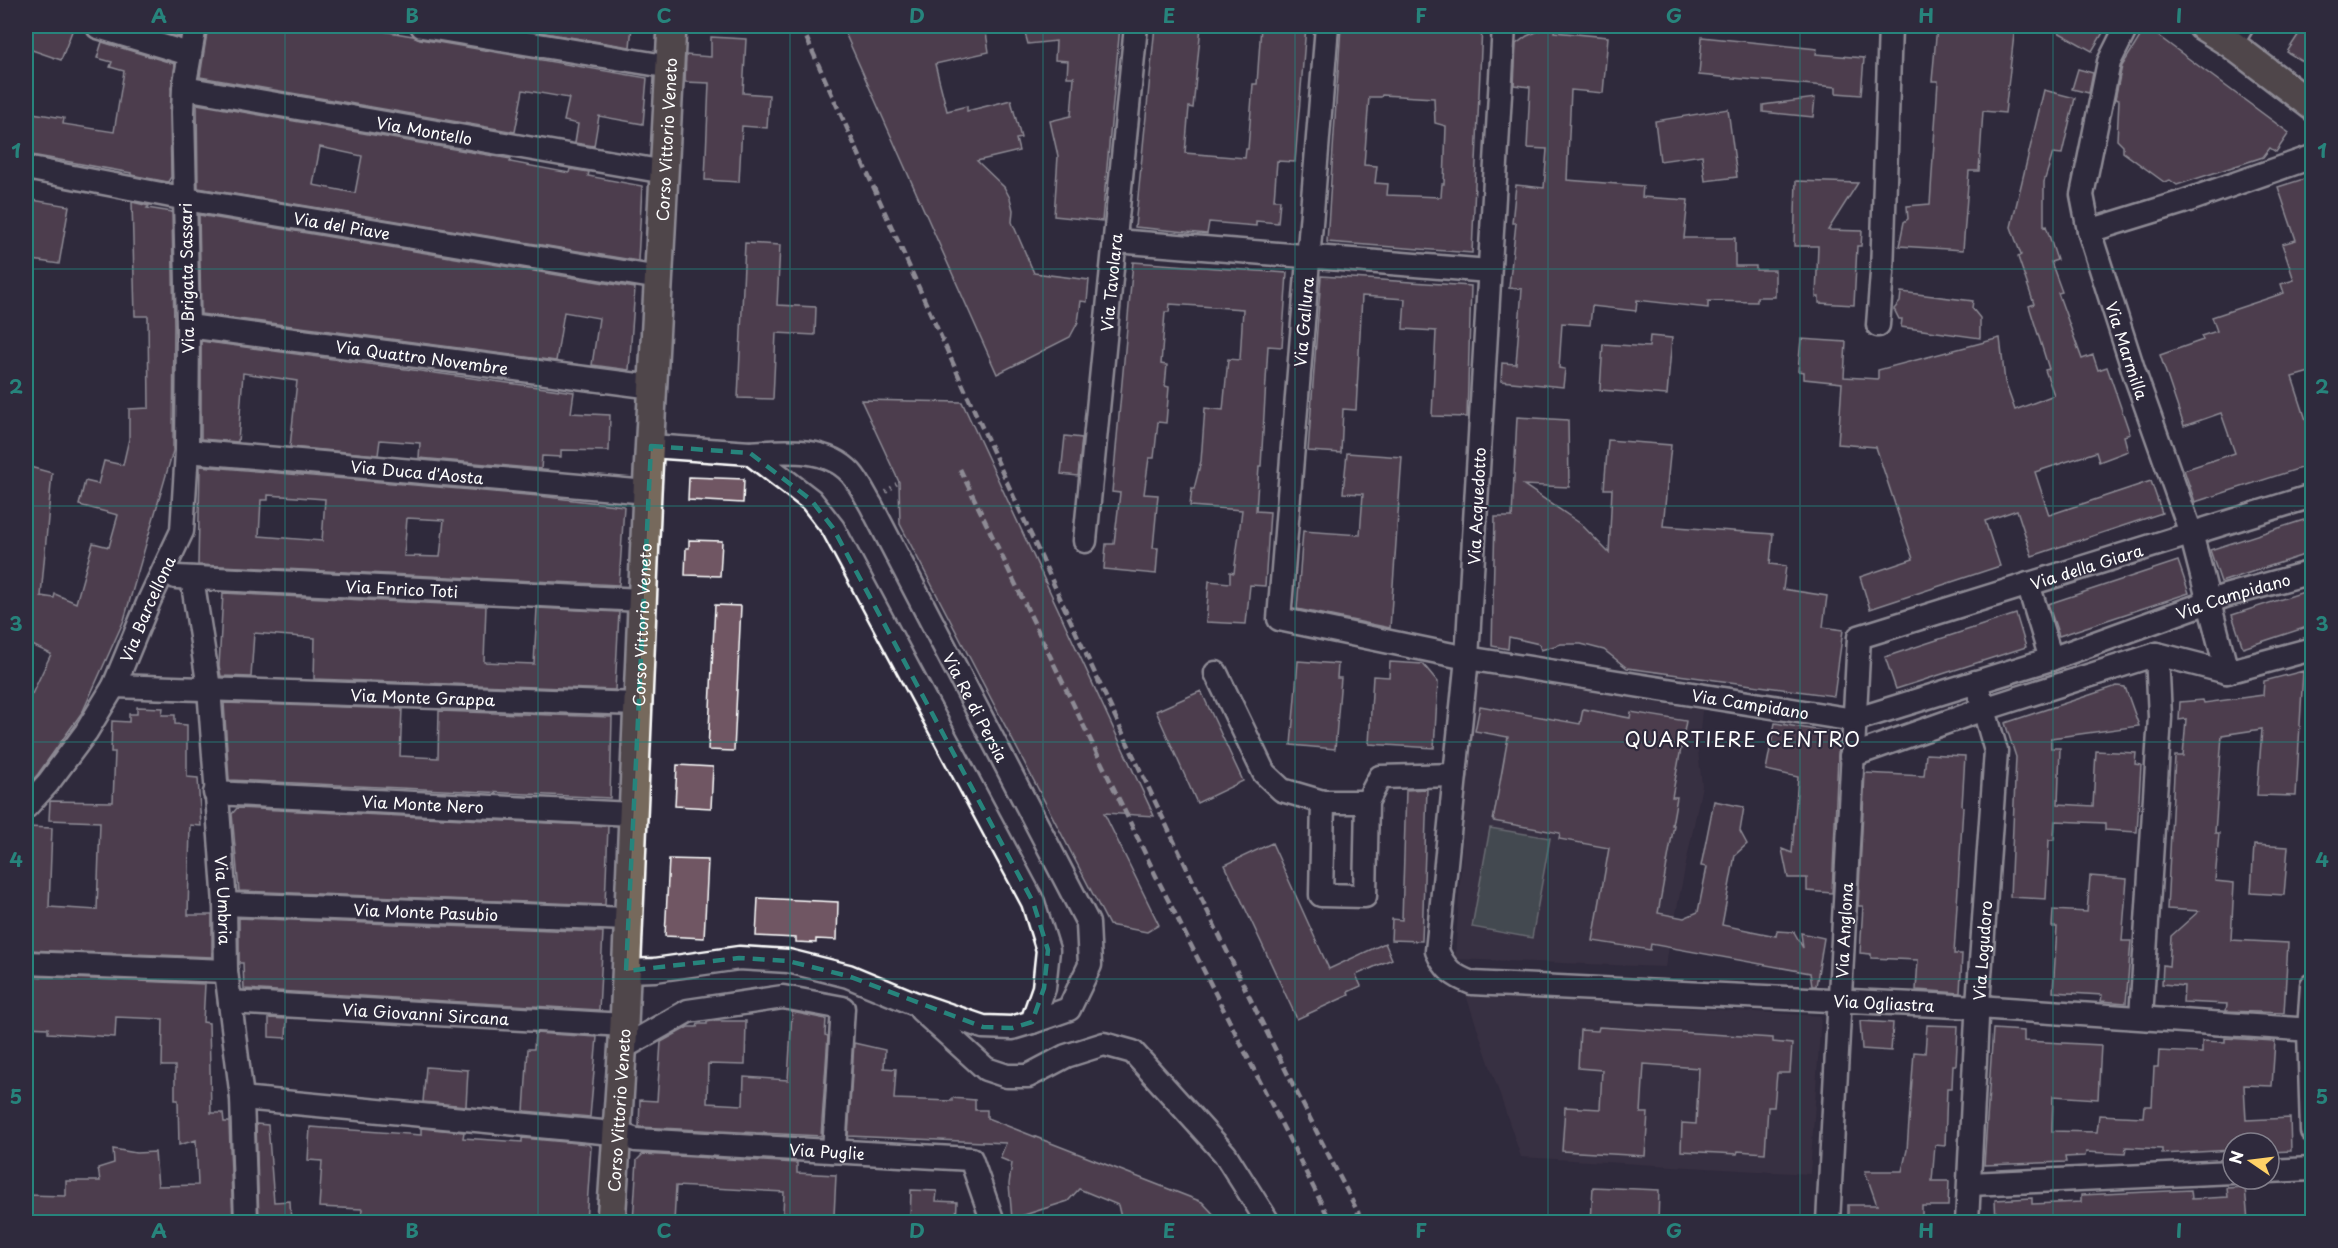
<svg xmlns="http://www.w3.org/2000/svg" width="2338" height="1248" font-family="'Playpen Sans',sans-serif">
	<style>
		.built { fill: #423848 }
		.green { fill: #5c7068; stroke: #aeb8b4; stroke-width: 1.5 }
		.building { fill: #6f5763; stroke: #fff; stroke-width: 1.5; fill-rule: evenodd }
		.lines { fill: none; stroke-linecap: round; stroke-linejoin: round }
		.minor-casing { stroke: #fff; stroke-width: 27 }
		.major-casing { stroke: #fff; stroke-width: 32 }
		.path { stroke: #fff; stroke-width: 4; stroke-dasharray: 1.5 4.5; stroke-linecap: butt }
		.minor { stroke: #2f2a3d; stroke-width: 22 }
		.major { stroke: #76695c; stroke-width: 27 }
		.rail { stroke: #fff; stroke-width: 4.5; stroke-dasharray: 9 4.5; stroke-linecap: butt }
		.marked { fill: none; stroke: #27847c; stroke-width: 4.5; stroke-dasharray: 12 8; stroke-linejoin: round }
		.grid { fill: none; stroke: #27847c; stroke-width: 1.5; stroke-opacity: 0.55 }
		.labels { text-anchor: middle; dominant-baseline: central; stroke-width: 4.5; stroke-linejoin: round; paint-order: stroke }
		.street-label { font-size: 16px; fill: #fff; stroke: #2f2a3d }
		.quarter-label { font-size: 20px; letter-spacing: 1.5px; fill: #fff; stroke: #2f2a3d }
		.neatline { fill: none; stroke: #27847c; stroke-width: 2 }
		.grid-label { font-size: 20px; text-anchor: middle; font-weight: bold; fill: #27847c }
	</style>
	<rect width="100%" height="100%" fill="#2f2a3d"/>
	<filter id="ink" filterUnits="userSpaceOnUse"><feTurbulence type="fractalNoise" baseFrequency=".0167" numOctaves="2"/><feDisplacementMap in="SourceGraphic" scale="12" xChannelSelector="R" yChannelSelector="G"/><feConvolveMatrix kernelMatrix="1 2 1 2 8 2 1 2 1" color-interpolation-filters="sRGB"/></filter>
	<g filter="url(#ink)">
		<path class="built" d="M1478,673L1702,710L1698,751L1702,785L1665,967L1455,959L1471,714Z
			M1525,993L1541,994L1540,999L1821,1016L1810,1174L1521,1157L1466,995L1524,998Z"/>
		<path class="green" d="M1490,828L1550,838L1532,938L1472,927Z"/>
		<path class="building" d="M26,26H74L61,60L26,48Z
			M140,26H181L179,37Z
			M208,26H353L413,36L420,39L647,78L643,124L599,116L594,146L575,143L578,124L564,121L569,98L523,90L515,132L200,77Z
			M502,26H632L630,47Z
			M842,26H985L989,52L935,64L947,111L967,106V111L1011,100L1021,138L1016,139L1019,151L977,161L1004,187L1010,198L1013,210L1012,222L1034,273L1089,280L1087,302L1081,301L1078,322L1070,337L997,374Z
			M1023,26H1120L1102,221L1054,216L1058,156L1050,121L1071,116L1074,77H1067L1068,61L1055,60L1056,41L1028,44Z
			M1155,26H1201L1193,108L1189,107L1185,153L1245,158L1246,149H1248L1253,84H1257L1261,26H1306L1295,162L1277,161L1274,200H1280L1278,223L1256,221V226L1209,222L1207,234L1135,227Z
			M1341,26H1482L1472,253L1327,242ZM1382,95L1434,98L1435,123L1446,126L1444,184H1442L1441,197L1387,195L1388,184L1375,183L1377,166L1364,165L1369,97H1381Z
			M1550,26H1555L1554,32L1608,37L1603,93L1571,90L1567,180L1643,186L1642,197L1688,200L1684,238H1735V266H1756V270H1775V297H1757V302L1708,301V308L1637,300L1636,311L1592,306L1590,325L1562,323L1559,368L1565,369L1563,387L1501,381L1502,363L1516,364L1522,289L1509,288L1516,223H1512L1516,185L1544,188L1547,149L1527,148L1530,87L1514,85L1516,44L1527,36Z
			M1937,26H2015L2005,113L1983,111L1979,171H1969L1963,250L1899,246L1904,222L1908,219L1907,206L1930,204L1938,81H1932Z
			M2047,26H2107L2092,51Z
			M2304,26H2313V68L2287,52Z
			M2146,27L2289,133L2276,152L2270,148L2263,157L2177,185L2170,180L2164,182L2123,152V146L2117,140L2119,100L2115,99L2122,66Z
			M711,37L746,39L743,93L769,95L767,128L742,126L739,182L705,180L709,83L685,82L686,55L711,57Z
			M1702,37L1817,49L1816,54L1864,58L1861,95L1836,93V87L1699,75Z
			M102,42L175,64L170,111L171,177L168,182L131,175V173L26,154V112L64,118L63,124L114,132L124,71L110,67L112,62L97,58Z
			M2078,69L2093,73L2089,93L2072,89Z
			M2044,90L2075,98L2062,154L2053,153L2044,182V227L2046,226L2057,260L2051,262L2062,292L2058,293L2082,359L2093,355L2098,370L2107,367L2130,434L2124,436L2128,451L2099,462L2096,452L2035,472L2049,515L2151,481L2162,513L2032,556L2017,510L1985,521L2000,566L1870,609L1860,577L1913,559L1876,447L1838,444L1842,383L1804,379V372L1798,371L1801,339L1846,342L1844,377L1878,379V370L2000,338L2005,382L2015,410L2054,395L2045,370L2049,369L2029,306L2034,304L2018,257L2021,255L2011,227Z
			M1815,98L1813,117L1763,112V105Z
			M197,104L511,159L510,162L569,173L570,169L589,172L588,176L642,186L638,261L198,188ZM320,147L362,156L355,193L313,185Z
			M1728,109L1737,177L1705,181L1702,155L1660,161L1655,121Z
			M2313,176V371L2292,377L2309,429L2313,428V464L2195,502L2184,470L2235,453L2221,413L2184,426L2160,355L2203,340L2201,336L2217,331L2212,317L2284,293L2281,284L2294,280L2282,244L2296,240L2278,187Z
			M1796,181L1858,183L1828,230L1862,231L1861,246H1857L1854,305L1819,303V297H1816L1818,246H1794Z
			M26,199L69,206L59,264L26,259Z
			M132,202L149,206L147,208L172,212L174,326L173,451L124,620L83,711L38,774L26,788V690L32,694L51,654L26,642V529L30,467L52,473L41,596L54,598L55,594L76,603L93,543L109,547L118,515L79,505L85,481L98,484L104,461L123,465L129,439V409L149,408L148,316H135Z
			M199,215L635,288L629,370L592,365L599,318L564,312L556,361L201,314Z
			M745,243L780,245L777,305L816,307L815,335L776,333L773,399L738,398Z
			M1133,262L1287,273L1282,347L1268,346L1261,466H1259L1256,511L1270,512L1265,586L1250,585L1246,624L1206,622L1209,581L1230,583V572L1234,573L1242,510L1190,506L1192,488L1194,489L1201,461L1205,408L1223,410L1228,359L1240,360L1243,309L1170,304L1169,312H1165L1161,364L1167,365L1165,386L1169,387L1166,423L1158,422L1154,458H1149L1144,494L1158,495L1153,548H1158L1156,574L1104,569L1106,544H1114L1120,493L1112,492Z
			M1321,276L1471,286L1467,417L1432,416L1436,331L1403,329L1405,299L1362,296L1356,410L1343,409L1341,453L1308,451Z
			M1901,292L1973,301L1972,308L1980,318V338L1901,327L1902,319H1899L1894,309L1900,302Z
			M1650,336L1672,338L1667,395L1600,390L1603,344L1649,347Z
			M201,341L574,392L571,413L610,415L609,451L561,450V457L542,456L541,469L419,458L420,443L380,440L378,455L290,447L297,381L243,373L238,442L201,439Z
			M861,400L962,402L1154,816L1104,813L1159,925L1147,932L1109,925L900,524L899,482Z
			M1517,417L1568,420L1569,487L1524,485L1581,524L1609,553L1612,489H1604L1608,440L1671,445L1663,526L1773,534L1770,564L1786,566L1783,589L1827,596L1823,627L1843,630L1834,696L1627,668L1604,650L1581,644H1561L1541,650L1539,644L1509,637L1508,649L1492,646L1495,517H1512Z
			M1065,436L1082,438L1078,476L1061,474Z
			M1347,453L1402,457L1390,628L1297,609L1303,531L1360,535L1363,494L1343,493Z
			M200,466L539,496L624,506L619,585L198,565ZM268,495L325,499L322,541L259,536L261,500H268ZM407,518L444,520L440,557L404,556Z
			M689,477L744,479L743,503L688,500Z
			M2313,517V552L2221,582L2210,550Z
			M689,540L722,541L720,576L685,575L686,548H689Z
			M2178,561L2189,593L2059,636L2048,604Z
			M2313,589V625L2243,648L2232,615Z
			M223,593L486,606L484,662L534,664L537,608L619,612L615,690L314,679L315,638L254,633L251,677L221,676L219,666Z
			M715,605L741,606L734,751L708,750Z
			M2016,614L2026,647L1896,689L1885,657Z
			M1298,661L1338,664L1337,678H1341L1335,749L1291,745Z
			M1390,662L1423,664L1438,682L1434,748L1369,744L1373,676L1389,677Z
			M2303,671L2296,796L2257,795L2262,729L2222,735L2215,833H2219L2215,881L2234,883L2231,940L2288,943L2284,1013L2226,1011L2227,1004L2183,1002L2184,986L2162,984L2163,965L2169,966L2171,936L2199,911L2167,909L2175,756H2183L2186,719L2179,720L2180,702L2203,700L2204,703L2263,695L2264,681Z
			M2117,686L2125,687L2139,726L2051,738V748H2060L2058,804L2093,806L2096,751L2136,753L2135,764L2141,765L2137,832L2105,830V823L2055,821L2054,840H2049L2046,899L2010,897L2016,757L2005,723Z
			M1201,691L1243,781L1197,803L1156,711Z
			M224,703L402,709L400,756L438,758L439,711L612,717L610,798L229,780Z
			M1480,706L1580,724L1583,709L1630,718L1631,712L1686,721L1672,797H1677L1672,825H1674L1658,913L1684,918L1698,912L1707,867L1701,866L1714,801L1744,807L1740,831L1747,844L1735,855L1722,925L1776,936L1777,931L1794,932L1803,948L1801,933L1824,938L1816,986H1812L1810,973L1651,944L1650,950L1593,941L1609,848L1559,839L1560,833L1493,821L1508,737L1475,731Z
			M137,707L163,708L162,715H175V724L187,725V777L198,778L201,826L190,825L188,915H212V957L26,950V827L52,828L49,907L97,910L100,822L49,820L50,801L113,802L115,752H111L112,721L129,722V714H137Z
			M1775,723L1839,734L1832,893L1807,891V878H1788L1782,849L1792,853L1798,777L1766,770Z
			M1926,754L1965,756L1962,806L1963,807L1954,954H1962L1960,993L1916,990L1918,960L1871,958V954L1860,953L1863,906H1858L1865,773L1924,776Z
			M677,765L713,767L711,808L675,806Z
			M1427,789L1422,941L1391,940L1392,919L1402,920L1406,790Z
			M237,808L608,826L605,905L239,891L232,814Z
			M1272,843L1329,969L1385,943L1392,959L1356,975L1361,986L1348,992L1349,995L1297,1019L1225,865Z
			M2254,845L2288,847L2284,895L2251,893Z
			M669,859L708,860L704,938L665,936Z
			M2090,876L2127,879L2122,941H2131L2126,1003L2101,1001L2102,995L2053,992L2057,927H2052L2053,910L2087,912Z
			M758,898L838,902L837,940L816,939V943L796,942V938L756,936Z
			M239,918L603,932L599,1010L244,989L243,963H239Z
			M26,976L205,984L203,1022L209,1023L211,1113H223L224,1122H229L233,1222H26V1195L66,1196V1181H100L98,1168L114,1163L113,1149L136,1153L155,1152L158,1186L198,1185L196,1140L179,1145L178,1100H175V1066H162L163,1019L116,1017L115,1037L48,1033V1028L26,1027Z
			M792,1012L826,1019L825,1035L828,1036L821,1136L639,1127L640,1100L657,1101L661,1042L688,1027H697L698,1024H707V1022L712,1021H746L745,1065L708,1064L707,1103L743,1105L744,1077L788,1080Z
			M269,1018L287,1019L286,1038L269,1037Z
			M1860,1021L1893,1023L1891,1051L1862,1049Z
			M1927,1025L1958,1026L1956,1065H1953L1952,1088H1947L1945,1146L1935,1145L1932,1181H1949L1948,1206H1922V1222H1848V1205H1877L1865,1171H1902L1907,1150L1914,1052L1925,1053Z
			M1599,1027L1773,1038V1042L1792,1044L1790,1073H1777L1774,1107H1768L1765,1153L1738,1151L1737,1154L1681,1151L1682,1123L1696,1124L1699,1068L1644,1064L1641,1113H1648L1645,1156L1562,1151L1565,1107L1600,1109L1602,1070L1578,1068L1580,1030L1598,1031Z
			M1993,1029L2024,1031V1041L2101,1045L2098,1099L2053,1096L2052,1131L2097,1132L2099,1115L2143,1117L2144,1106H2152L2154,1067H2158L2159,1051L2202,1053V1041L2225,1042V1038L2275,1041L2272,1086L2244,1085L2246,1120L2290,1118L2291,1151L2269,1152V1143H2233V1150L2162,1154V1149L2126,1147L2125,1154L2086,1152L2085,1156L2065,1157L2066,1162L1984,1165Z
			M535,1033L597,1037L590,1117L524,1111L528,1049H534Z
			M854,1043L885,1050L884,1068L896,1069L894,1099L952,1101V1098L975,1100V1110H987V1118L1202,1202L1221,1222H1122L1118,1205L1079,1189L1068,1201L1012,1219L1009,1184L1012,1163L1000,1158L1006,1143L848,1136Z
			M426,1067L468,1070L466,1106L423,1102Z
			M256,1124L268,1125L274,1202L290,1201L291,1222H259Z
			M310,1127L421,1135V1128L464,1132L463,1138L522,1142V1138L588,1144L591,1147L586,1222H361L362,1209L319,1207L322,1161L308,1160Z
			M643,1154L797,1163V1173L836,1175L834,1216L783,1213L784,1192L676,1186L674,1222H633L637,1160Z
			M1593,1187L1659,1190L1658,1222H1591Z
			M2245,1187L2248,1222H1996L1995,1200L2032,1198V1204L2081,1202V1195L2191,1190L2192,1199L2228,1197L2227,1188Z
			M911,1190L937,1191L936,1201L957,1202L956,1222H910Z"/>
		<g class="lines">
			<defs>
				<g id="minor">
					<path d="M422,26L671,67"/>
					<path id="s1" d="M1327,26L1279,619L1467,658L1854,720L2051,659L2225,596L2312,572"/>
					<path id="s2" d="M1504,26L1467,658L1437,951C1445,969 1453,976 1472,983L1978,1007L2312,1030"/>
					<path id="s3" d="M2127,26L2109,62L2082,195L2089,231L2135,375L2191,533L2227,672"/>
					<path d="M98,27L189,54"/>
					<path d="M2231,44L2242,26"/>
					<path id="s4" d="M184,88L665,172"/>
					<path id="s5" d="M26,168L197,201L659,278"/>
					<path d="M2089,231L2183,202L2312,157"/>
					<path d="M1116,241L1489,271"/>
					<path d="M1878,325L1882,273L1890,26"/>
					<path id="s6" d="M188,326L653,387"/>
					<path id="s7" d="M187,451L647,492"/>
					<path id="s8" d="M750,453C783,451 826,446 851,473C859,482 865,495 871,505L1088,923L1090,965L1069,1009L1032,1022"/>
					<path id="s9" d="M1085,541L1136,26"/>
					<path id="s10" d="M176,577L642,600"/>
					<path id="s11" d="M192,578L209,688L225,904L226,971L242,1098L246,1222"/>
					<path d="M2028,584L2051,659"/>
					<path d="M1216,673L1264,773L1282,790L1323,802"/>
					<path id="s12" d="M114,686L638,704"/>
					<path d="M1851,756L1984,709L2157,654L2227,672L2312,649"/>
					<path id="s13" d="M215,793L632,814"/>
					<path d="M1367,802L1365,896L1321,895L1323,802H1367L1380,777L1455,775"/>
					<path id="s14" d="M26,807L48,783L86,732L114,686L149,601L182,531L187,451L188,326L183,112L184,88L195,26"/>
					<path id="s15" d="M225,904L628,919"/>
					<path d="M26,963L226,971"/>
					<path d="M626,971L655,970L739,958L788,961L848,976L913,1003L983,1027L1012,1028L1032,1022L1044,988L1048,950L1033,902L833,528L811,500L750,453L651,446"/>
					<path d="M2312,985L2309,1030L2312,1131"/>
					<path id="s16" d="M230,1002L624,1025"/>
					<path d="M921,1010L986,1069L1007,1076H1028L1066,1056L1104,1044L1133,1052L1225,1154L1268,1222"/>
					<path d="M2141,1017L2160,717L2157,654"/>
					<path d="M621,1049L688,1011L783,997L843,1008L834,1151"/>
					<path id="s17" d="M242,1098L602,1132L616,1133L636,1140L971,1159L993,1222"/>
					<path d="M2269,1171L2312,1169"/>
					<path d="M1970,1184L2233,1172"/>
					<path id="s18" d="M1828,1222L1859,637L2312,496"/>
					<path id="s19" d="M1967,1222L1977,1018L1996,751L1976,682"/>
				</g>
				<g id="major">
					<path d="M2202,26L2231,44L2312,106"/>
					<path id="s20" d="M611,1222L624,1025L647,492L672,26"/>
				</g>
			</defs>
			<use href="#minor" class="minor-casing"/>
			<use href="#major" class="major-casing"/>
			<path class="path" d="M886,492L899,482"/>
			<use href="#minor" class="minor"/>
			<use href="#major" class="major"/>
			<path class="rail" d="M801,26C982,427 1160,831 1363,1222
				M960,469L1155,874L1331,1222"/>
		</g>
	</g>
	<path d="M0 0H2338V1248H0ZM651,446L750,453L811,500L833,528L1033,902L1048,950L1044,988L1032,1022L1012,1028L983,1027L848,976L788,961L739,958L626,971Z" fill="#2f2a3d" fill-opacity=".55" fill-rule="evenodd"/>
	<path class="marked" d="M651,446L750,453L811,500L833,528L1033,902L1048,950L1044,988L1032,1022L1012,1028L983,1027L848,976L788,961L739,958L626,971Z"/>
	<path class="grid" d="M285,26V1222M538,26V1222M790,26V1222M1043,26V1222M1295,26V1222M1548,26V1222M1800,26V1222M2053,26V1222M26,269H2312M26,506H2312M26,742H2312M26,979H2312"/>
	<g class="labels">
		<g class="street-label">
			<text stroke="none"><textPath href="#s4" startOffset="244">Via Montello</textPath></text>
			<text stroke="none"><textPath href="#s20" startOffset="1084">Corso Vittorio Veneto</textPath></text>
			<text stroke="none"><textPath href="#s5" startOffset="321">Via del Piave</textPath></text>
			<text transform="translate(186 278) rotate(-91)">Via Brigata Sassari</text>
			<text stroke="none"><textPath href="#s9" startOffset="260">Via Tavolara</textPath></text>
			<text transform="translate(1303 322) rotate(-85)">Via Gallura</text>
			<text stroke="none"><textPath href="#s3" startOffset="338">Via Marmilla</textPath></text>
			<text stroke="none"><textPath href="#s6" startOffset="236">Via Quattro Novembre</textPath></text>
			<text stroke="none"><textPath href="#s7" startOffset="231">Via Duca d'Aosta</textPath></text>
			<text transform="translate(1476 506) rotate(-87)">Via Acquedotto</text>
			<text stroke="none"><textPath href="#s18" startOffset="824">Via della Giara</textPath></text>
			<text stroke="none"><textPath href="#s10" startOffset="226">Via Enrico Toti</textPath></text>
			<text stroke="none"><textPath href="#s1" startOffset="1578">Via Campidano</textPath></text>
			<text stroke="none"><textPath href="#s14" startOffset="234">Via Barcellona</textPath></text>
			<text stroke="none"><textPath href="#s20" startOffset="598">Corso Vittorio Veneto</textPath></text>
			<text stroke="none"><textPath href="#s12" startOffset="309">Via Monte Grappa</textPath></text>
			<text stroke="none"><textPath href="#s1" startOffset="1074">Via Campidano</textPath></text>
			<text stroke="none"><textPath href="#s8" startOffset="372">Via Re di Persia</textPath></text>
			<text stroke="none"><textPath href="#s13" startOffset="208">Via Monte Nero</textPath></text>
			<text stroke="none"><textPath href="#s11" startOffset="324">Via Umbria</textPath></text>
			<text stroke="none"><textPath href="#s15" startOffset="201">Via Monte Pasubio</textPath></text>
			<text stroke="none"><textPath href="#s18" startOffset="292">Via Anglona</textPath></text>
			<text stroke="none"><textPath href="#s19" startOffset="272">Via Logudoro</textPath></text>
			<text stroke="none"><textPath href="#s2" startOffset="1389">Via Ogliastra</textPath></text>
			<text stroke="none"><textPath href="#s16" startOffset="196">Via Giovanni Sircana</textPath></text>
			<text stroke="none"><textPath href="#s20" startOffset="112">Corso Vittorio Veneto</textPath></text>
			<text stroke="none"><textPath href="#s17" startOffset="588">Via Puglie</textPath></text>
		</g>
		<g class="quarter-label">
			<text x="1743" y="739">QUARTIERE CENTRO</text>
		</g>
	</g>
	<rect width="2338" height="1248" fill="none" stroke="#2f2a3d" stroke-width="66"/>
	<g transform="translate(2251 1161) rotate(284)"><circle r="28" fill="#2f2a3d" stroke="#827f8b" stroke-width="1.5"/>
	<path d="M0-4.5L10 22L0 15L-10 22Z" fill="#ffd166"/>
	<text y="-9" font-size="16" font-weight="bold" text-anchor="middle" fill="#ffffff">N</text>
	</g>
	<rect x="33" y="33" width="2272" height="1182" class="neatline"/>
	<g class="grid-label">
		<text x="159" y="23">A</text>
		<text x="412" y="23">B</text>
		<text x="664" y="23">C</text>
		<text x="917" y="23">D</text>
		<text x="1169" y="23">E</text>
		<text x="1421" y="23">F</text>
		<text x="1674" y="23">G</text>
		<text x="1926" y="23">H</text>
		<text x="2179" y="23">I</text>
		<text x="16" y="158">1</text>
		<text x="2322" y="158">1</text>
		<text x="16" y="394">2</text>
		<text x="2322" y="394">2</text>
		<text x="16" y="631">3</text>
		<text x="2322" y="631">3</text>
		<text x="16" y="867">4</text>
		<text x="2322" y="867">4</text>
		<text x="16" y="1104">5</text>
		<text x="2322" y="1104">5</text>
		<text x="159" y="1238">A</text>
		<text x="412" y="1238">B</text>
		<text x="664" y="1238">C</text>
		<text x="917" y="1238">D</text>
		<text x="1169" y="1238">E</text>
		<text x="1421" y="1238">F</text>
		<text x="1674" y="1238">G</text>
		<text x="1926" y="1238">H</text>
		<text x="2179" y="1238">I</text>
	</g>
</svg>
